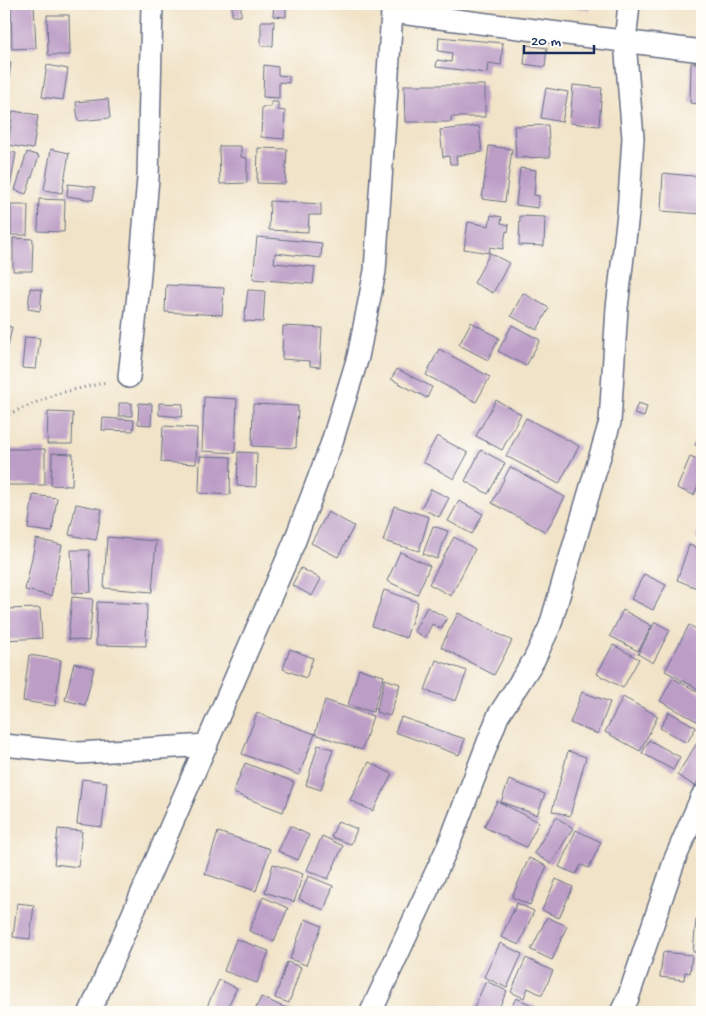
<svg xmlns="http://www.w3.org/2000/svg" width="706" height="1016" font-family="'Gochi Hand',sans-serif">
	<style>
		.building { fill: #bc9dc6 }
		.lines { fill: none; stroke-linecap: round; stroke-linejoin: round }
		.street-casing { stroke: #666e83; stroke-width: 24 }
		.path { stroke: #666e83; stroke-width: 3; stroke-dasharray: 1 4; stroke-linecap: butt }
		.street { stroke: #fff; stroke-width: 21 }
	</style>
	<rect width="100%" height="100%" fill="#fdfcf7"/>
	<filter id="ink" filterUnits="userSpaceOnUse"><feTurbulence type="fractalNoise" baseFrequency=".02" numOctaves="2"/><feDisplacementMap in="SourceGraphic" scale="10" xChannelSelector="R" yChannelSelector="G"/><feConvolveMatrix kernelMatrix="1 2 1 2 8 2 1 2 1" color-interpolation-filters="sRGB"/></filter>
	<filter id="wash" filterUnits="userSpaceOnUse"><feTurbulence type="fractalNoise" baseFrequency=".0096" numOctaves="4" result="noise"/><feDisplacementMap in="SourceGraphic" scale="20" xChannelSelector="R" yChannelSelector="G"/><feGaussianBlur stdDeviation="1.12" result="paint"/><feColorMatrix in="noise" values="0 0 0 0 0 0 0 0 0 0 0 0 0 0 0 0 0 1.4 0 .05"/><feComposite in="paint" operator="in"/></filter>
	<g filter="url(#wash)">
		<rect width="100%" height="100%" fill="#f1e3c7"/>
		<g id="blocks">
			<path class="building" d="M11,4H34L36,48L12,49Z
				M274,4H286V17L273,16Z
				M553,4H590L589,10Z
				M232,5L241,6V16H232Z
				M47,15H69L70,55H48Z
				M261,21H274L273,46H261Z
				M439,37L503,43L501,65L488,63L487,73L436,67L437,60L451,62L452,53L438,51Z
				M526,45L547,48L545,67L524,64Z
				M4,62L11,63L6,96H4Z
				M691,63H702V104L690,103Z
				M47,65L68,69L63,100L42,97Z
				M264,65L278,67V75L289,76V83L279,82V98L263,97Z
				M404,85H485V117H451V122H405Z
				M573,85L602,88L599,126L570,123Z
				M546,88L568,92L562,122L541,118Z
				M108,99L110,118L78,121L76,102Z
				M271,102H278V110L285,111L284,139L261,137L262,107H271Z
				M13,111L38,115L33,149L8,145Z
				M548,125L550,157L516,158L514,126Z
				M479,126L482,152L456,156L457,164H450L449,156L443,157L440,130Z
				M219,146H241V157L247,158V183L220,184Z
				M489,146L512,149L505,202L482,199Z
				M258,148L287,149L285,184L257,183Z
				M51,149L69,153L62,193L44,190Z
				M4,151L16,153L10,187L4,185Z
				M27,152L39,156L26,194L15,190Z
				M520,168L536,170L534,195L539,196L538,208L516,205Z
				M663,173L702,177V214L661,211Z
				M68,184L95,187L93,200L67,196Z
				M39,199L65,200L64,232L38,231Z
				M270,201L321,204V215H309L308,232L269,230Z
				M11,205H28L27,235H11Z
				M491,215L502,217L501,223L509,225L508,232L506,231L503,249L490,247L489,253L464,249L468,222L489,226Z
				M520,216L545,217L544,246L519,245Z
				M257,237L322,243L321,258L275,253L274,263L315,267L313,284L253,279Z
				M13,238L33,239L32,271H13Z
				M490,253L509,263L493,293L474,283Z
				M166,285L224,288L222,315L165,312Z
				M30,288L42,290L40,311L28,309Z
				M248,290L265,291L263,322L244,321Z
				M523,293L549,308L537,330L511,316Z
				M471,322L499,338L488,360L459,345Z
				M512,325L540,340L526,366L498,351Z
				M4,326L12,327L5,361H4Z
				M283,326L322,328L320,367L310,366V361L282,359Z
				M25,337L40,338L36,369L22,368Z
				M439,349L490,377L476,402L426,375Z
				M397,369L432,387L427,398L391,379Z
				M204,397L237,399L235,453L202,451Z
				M496,400L521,414L502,450L476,436Z
				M119,403H132V416H119Z
				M139,403L152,404L151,425L138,424Z
				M159,403L183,404L182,417L159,415Z
				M638,403L647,406L644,417L634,414Z
				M253,404L298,406L296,448L252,446Z
				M48,412L73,413L72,444H47Z
				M103,418L134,420L133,431L102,430Z
				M526,418L579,446L559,484L506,456Z
				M163,426L197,428L196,464L161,462Z
				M702,428V448L695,445Z
				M437,436L468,453L454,479L423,462Z
				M4,449H45V485H4Z
				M481,450L505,463L488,494L465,481Z
				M238,452L257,453L256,487L237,486Z
				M52,453L73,454L72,486L51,485Z
				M200,456L231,457L230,495L199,493Z
				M690,457L702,462V475L694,495L677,488Z
				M510,467L565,497L546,532L492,503Z
				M431,489L449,498L439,517L421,508Z
				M33,495L57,498L52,532L28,529Z
				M459,501L483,514L472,534L448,521Z
				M76,504L102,509L96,540L69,535Z
				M394,506L429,517L419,551L383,541Z
				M328,512L354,526L338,557L311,543Z
				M702,519V538L696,536Z
				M433,526L448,531L437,559L423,554Z
				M107,537L156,541L152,592L104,588Z
				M454,537L475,549L451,596L429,584Z
				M36,539L62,545L51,596L25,590Z
				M689,545L702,550V573L697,588L677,580Z
				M71,550H89L91,592L73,593Z
				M400,552L430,566L417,595L387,581Z
				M301,568L321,579L312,596L292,585Z
				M644,574L666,585L653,610L631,599Z
				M384,590L418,602L406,638L372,626Z
				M72,597L93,599L89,641L68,639Z
				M97,602L147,604L146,646L96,645Z
				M427,607L447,618L441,629L432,624L425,638L414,631Z
				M40,608L42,638L4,640V609Z
				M623,610L652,626L638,651L610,636Z
				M458,613L512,641L494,675L441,647Z
				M655,622L670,630L653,663L638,654Z
				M689,625L702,632V691L665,671Z
				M613,645L639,659L623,688L597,674Z
				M290,649L313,658L306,678L283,669Z
				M29,655L61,660L55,706L23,701Z
				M436,660L467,671L456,701L425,690Z
				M74,663L94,668L85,705L65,700Z
				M359,669L384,676L373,712L348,705Z
				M673,678L702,694V724L660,701Z
				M385,679L400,684L390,716L376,712Z
				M582,692L610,702L598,734L570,723Z
				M623,697L658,716L640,751L605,732Z
				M325,700L373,716L362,750L315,734Z
				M669,712L696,727L687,743L660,728Z
				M257,713L315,734L299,775L242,754Z
				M401,717L465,739L459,755L395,732Z
				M649,740L680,757L673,770L642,753Z
				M697,743L702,746V775L695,786L677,775Z
				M318,745L333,749L321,790L306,785Z
				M568,751L586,757L570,816L552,811Z
				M369,762L392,774L373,811L350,800Z
				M245,763L294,782L283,812L233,793Z
				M82,779L107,782L102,827L77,824Z
				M509,780L545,794L537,815L501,802Z
				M497,801L539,822L526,847L484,827Z
				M556,817L573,828L551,864L534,853Z
				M338,821L357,829L351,844L331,837Z
				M290,826L309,835L298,860L278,851Z
				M58,829L82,831L78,867L54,864Z
				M576,830L601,842L589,868L581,865L576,874L559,867Z
				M218,832L270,849L256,891L205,874Z
				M322,836L343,846L328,879L307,870Z
				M529,858L547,866L530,905L512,897Z
				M273,864L303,874L294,902L265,892Z
				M308,876L333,886L324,910L299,899Z
				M556,879L573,887L559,918L542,910Z
				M263,897L288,908L274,941L249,931Z
				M17,903L34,905L30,939L13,937Z
				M517,903L534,911L519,945L501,937Z
				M547,917L567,926L552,960L531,950Z
				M305,919L322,926L306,965L290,959Z
				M696,920L702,921V953L693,952Z
				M236,939L269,951L257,983L224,971Z
				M500,943L522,954L507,988L484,977Z
				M663,952L692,955L690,973L685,972L684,980L660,977Z
				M526,958L553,971L542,995L528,988L524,998L511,992Z
				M287,962L301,967L289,1003L275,998Z
				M219,980L237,988L225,1012H209L205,1011Z
				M486,981L507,991L497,1012H472Z
				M261,997L295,1012H254Z
				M516,998L548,1012H509Z"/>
		</g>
	</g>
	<g filter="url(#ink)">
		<use href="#blocks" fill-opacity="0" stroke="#666e83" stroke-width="1"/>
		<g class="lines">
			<defs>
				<path id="street" d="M392,12L702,51
					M129,377L139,285L148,178L152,4
					M4,745L79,753L207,745
					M90,1012L294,543L331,445L358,357L375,271L392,12L391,4
					M371,1012L449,844L498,716L534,660L550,626L610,422L617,308L628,214L633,138L625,42L629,4
					M621,1012L628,998L675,859L702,796"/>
			</defs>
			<use href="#street" class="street-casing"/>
			<path class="path" d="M4,416L56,394L107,382"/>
			<use href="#street" class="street"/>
		</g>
	</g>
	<rect width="706" height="1016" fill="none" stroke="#fdfcf7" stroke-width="20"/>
	<path d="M524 45v8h70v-8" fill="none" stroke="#1b2f5e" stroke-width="2.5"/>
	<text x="531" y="45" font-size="15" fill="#1b2f5e" stroke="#fdfcf7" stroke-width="4" paint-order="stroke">20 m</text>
</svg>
